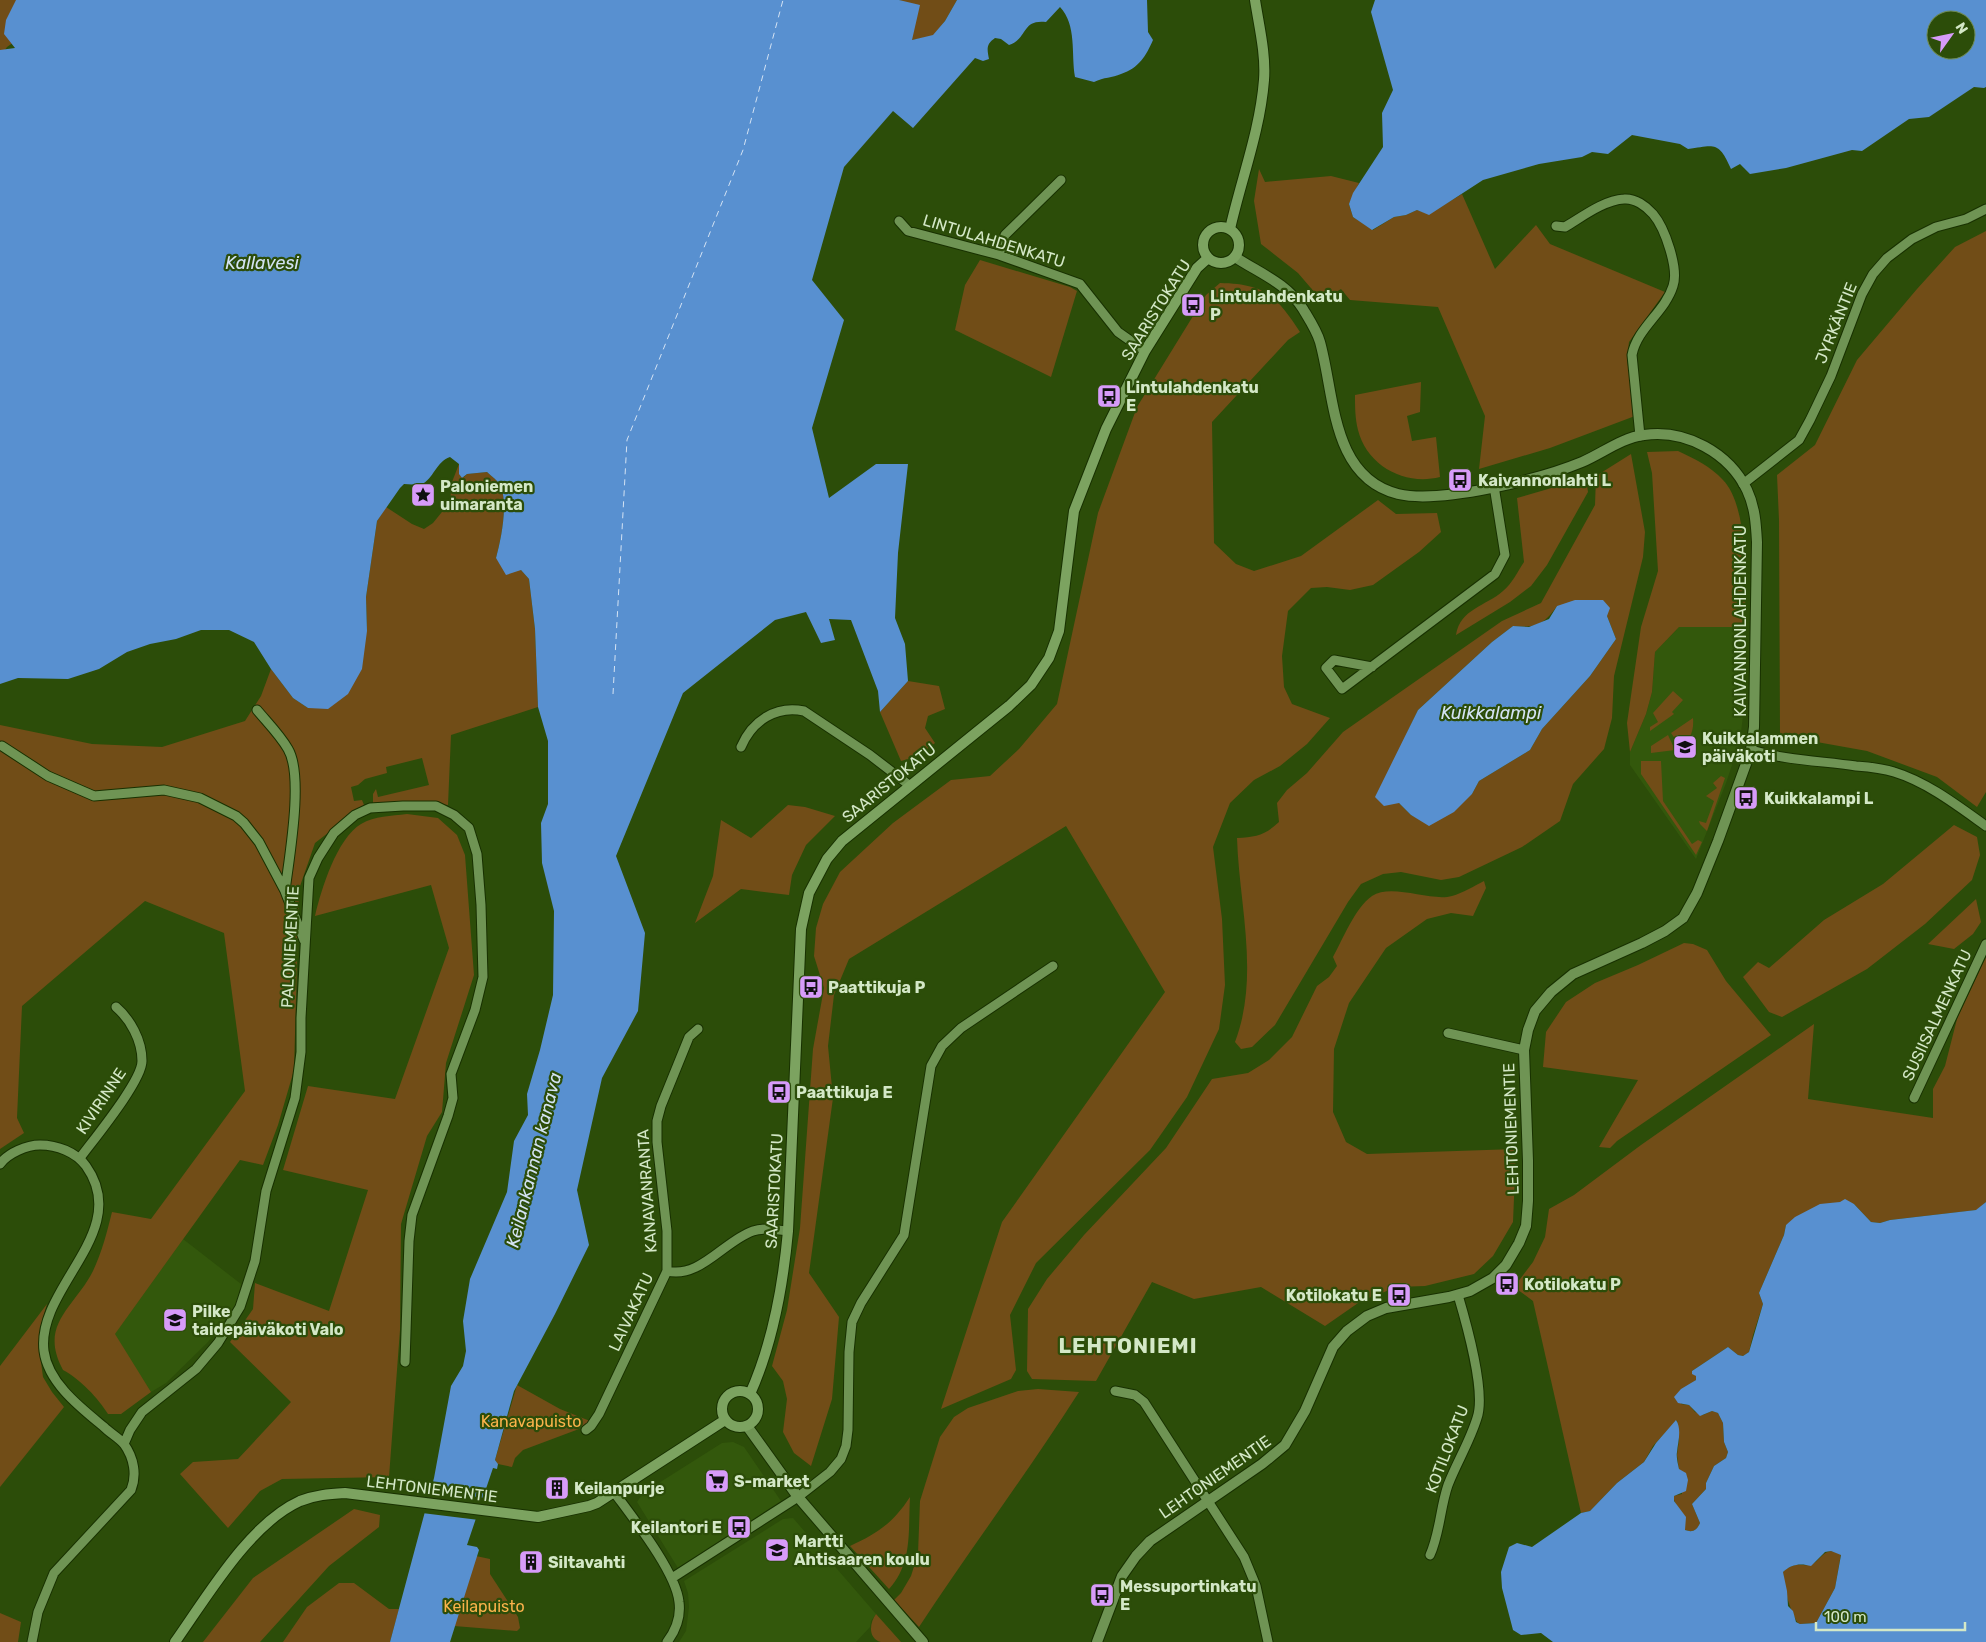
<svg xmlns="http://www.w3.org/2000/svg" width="1986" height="1642" font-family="Rubik,sans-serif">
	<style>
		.built { fill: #33580c }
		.green { fill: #714d17; fill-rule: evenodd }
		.water { fill: #5890d0; fill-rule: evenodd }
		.pier { fill: #2c4d09 }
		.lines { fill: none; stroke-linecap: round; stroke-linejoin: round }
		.ferry { stroke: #d4e3f4; stroke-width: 1; stroke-dasharray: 6 5; stroke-linecap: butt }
		.minor-casing { stroke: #183100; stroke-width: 11 }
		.tertiary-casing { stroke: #183100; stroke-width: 12 }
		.secondary-casing { stroke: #183100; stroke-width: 12 }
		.minor { stroke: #6f9454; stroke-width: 9 }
		.tertiary { stroke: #6f9454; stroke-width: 10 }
		.secondary { stroke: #7ca360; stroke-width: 10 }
		.labels { text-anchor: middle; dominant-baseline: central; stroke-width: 4.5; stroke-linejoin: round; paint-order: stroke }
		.street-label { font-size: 16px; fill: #d4e8c7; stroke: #2c4d09 }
		.poi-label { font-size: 16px; font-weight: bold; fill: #d4e8c7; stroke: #2c4d09; text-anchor: start }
		.park-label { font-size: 16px; fill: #fab24b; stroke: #2c4d09 }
		.water-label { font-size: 18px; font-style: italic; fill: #d4e3f4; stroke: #2c4d09 }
		.district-label { font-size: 21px; font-weight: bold; letter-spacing: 1px; fill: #d4e8c7; stroke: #2c4d09 }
	</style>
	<rect width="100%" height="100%" fill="#2c4d09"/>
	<path class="built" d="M1679,627H1745L1744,707L1740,741L1726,783L1696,859L1630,765V752L1646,714L1652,692L1655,652Z
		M183,1239L241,1284L237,1304L208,1342L166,1383L151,1392L114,1335Z
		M733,1442L744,1447L781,1501L678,1568L637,1502L643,1493L722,1443Z
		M793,1518L876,1614L871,1621L870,1627L856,1642H679L686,1631L689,1607L688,1593L684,1581L783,1519Z"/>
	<path class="green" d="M0,0H73L7,47L0,57Z
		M900,0H957L945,21L933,36L912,40Z
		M1259,169L1265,182L1331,176L1359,183L1349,204L1353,217L1373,230L1394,217L1406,215L1417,210L1429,214L1462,194L1495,269L1536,225L1550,244L1665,292L1629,342L1627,359L1635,416L1550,448L1479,469L1485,416L1438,307L1350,300L1341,289L1322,301L1298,273L1261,244L1254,201Z
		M1986,231V792L1977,807L1937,777L1867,751L1800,739L1780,738L1779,520L1777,475L1815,445L1857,360L1917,289L1955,247Z
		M980,260L1070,287L1077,291L1051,377L955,330L965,285Z
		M1220,283C1266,284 1276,296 1300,332L1288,340L1212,422L1214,543L1236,564L1254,571L1301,556L1378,500L1396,514L1437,513L1441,532L1419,552L1373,585L1350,590L1327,587L1311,588L1288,611L1282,656L1284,687L1292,704L1330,718L1307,744L1280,766L1254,780L1230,803L1213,847L1222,919L1225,985L1219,1029L1187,1097L1150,1150L1036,1263L1010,1315L1016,1370L1011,1379L941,1409L1002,1222L1165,992L1066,826L849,959L834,995L828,1046L833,1098L809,1273L839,1317L832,1399L811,1466L794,1453L783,1432L787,1399L783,1381L772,1366L787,1310L800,1228L813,1049L824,988L814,956L816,928L823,904L840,872L893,823L951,780L990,776L1019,749L1057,704L1098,513L1137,407L1206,295Z
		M1421,382L1420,412L1407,416L1412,441L1436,437L1440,477C1405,486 1367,466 1358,430C1355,418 1355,406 1355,395Z
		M1678,451C1695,459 1710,466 1723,480C1750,508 1745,589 1745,627H1679L1655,652L1652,692L1646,714L1630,752L1627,723L1641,627L1658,571L1652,473L1647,452Z
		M1631,454L1645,532L1643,557L1614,676L1612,718L1604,749L1573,784L1560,821L1522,847L1459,877L1441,880L1401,872L1383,874L1361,884L1348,902L1275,1025L1252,1047L1241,1049L1235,1042C1260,976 1239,905 1237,838C1256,837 1265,835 1279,822L1277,803L1287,790L1307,773L1343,732L1502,621L1541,603L1595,505L1596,476ZM1557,606L1607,616L1616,639L1590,676L1542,729L1530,750L1479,781L1472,794L1421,820L1411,815L1399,803L1407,733L1418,710L1492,642L1513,626C1535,628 1544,625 1557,606Z
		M459,464L460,476L464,477L467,474L487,472C491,476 499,481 501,487C508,505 501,540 496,558L521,570L529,579L535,629L538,707L451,735L448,805L415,802L373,803V794L376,789L378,797L429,785L422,758L386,767L387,773L365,779L358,785L351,787L354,801L362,800L364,805L315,843L299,889L294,1070L278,1125L263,1165L240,1160L115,1334L151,1392L121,1414H108C98,1398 80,1379 63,1370C38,1324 75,1307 93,1271C102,1252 107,1232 112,1212L151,1219L245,1091L224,933L145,901L22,1006L17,1118L24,1133L0,1149V725L92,744L162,747L245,721L261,696L271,669L293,698L308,708L367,631L366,597L377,521L386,507L412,524L424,529L433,523L450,502L452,482Z
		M1586,478L1588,492L1547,565L1531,586L1510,602L1456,635C1460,609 1486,606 1503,591C1512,584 1518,571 1524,562L1517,498Z
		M908,681L939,686L945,709L928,716L925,728L935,743L917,757L901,761L880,712Z
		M1673,691L1683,700L1672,712L1674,714L1650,731V727L1658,722L1653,713Z
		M1693,718C1694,730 1691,739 1681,747L1671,733Z
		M1668,735L1675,750L1651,753V746Z
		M1641,761H1661L1663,801L1692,844L1698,840L1702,842L1696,855L1641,774Z
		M1721,776L1725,778L1707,831L1700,824L1699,821L1706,823L1714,801L1706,796L1717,788L1713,783Z
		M788,805L805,807L835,816L806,845L792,875L789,895L741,889L695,923L713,876L721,820L751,838Z
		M407,814L438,818L457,835L465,855L474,975L446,1063L442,1112L427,1136L401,1224L400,1330L389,1477L282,1479L260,1491L228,1528L180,1474L193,1462L238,1459L291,1402L230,1342L253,1309L255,1283L329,1311L368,1190L283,1170L308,1086L395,1099L449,948L431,885L315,916C321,890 337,838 361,824C375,816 391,816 407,814Z
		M1954,825L1977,837L1980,855L1972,880L1925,924L1867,969L1782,1017L1769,1012L1743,977L1758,962L1769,968L1824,920L1883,884Z
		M1484,881L1486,888L1473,916L1451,913L1427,919L1386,948L1349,1003L1334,1049L1333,1112L1346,1142L1367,1154L1516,1149L1513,1222L1493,1256L1474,1274L1425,1286L1397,1287L1361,1301L1325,1326L1261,1287L1194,1299L1152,1282L1096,1381L1032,1379L1027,1371L1028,1309L1047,1279L1084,1235L1166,1148L1212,1079L1248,1073L1269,1060L1292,1037L1317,986L1329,977L1337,966L1333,957C1343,939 1355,908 1372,896C1392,883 1431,902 1452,896C1463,893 1474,886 1484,881Z
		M1976,899L1981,922L1973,934L1954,949L1928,944Z
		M1684,943L1693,944L1707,950L1726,981L1771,1035L1617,1141L1610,1148L1599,1147L1638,1080L1543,1067L1546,1032L1566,1002L1595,983L1638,965Z
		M1986,957V1202L1977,1210L1890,1220L1880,1223L1871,1222L1854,1204L1840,1202L1786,1225L1784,1235L1759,1293L1763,1304L1753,1335L1749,1352L1743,1356L1738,1355L1728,1347L1692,1371L1696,1376V1380L1684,1389L1681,1404L1689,1405L1695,1412L1703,1415L1712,1411L1718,1413L1723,1423L1724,1442L1728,1452L1726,1458L1714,1466L1706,1483V1489L1692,1504L1700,1523C1697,1530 1693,1533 1685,1530C1685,1513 1676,1510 1673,1496L1682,1494L1677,1455L1679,1440L1677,1420L1653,1446L1644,1462L1617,1483L1590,1511L1581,1513L1533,1301L1514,1287L1533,1262L1545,1237L1549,1209L1574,1195L1641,1145L1814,1024L1808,1099L1933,1118V1089L1945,1066L1957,1019Z
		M47,1304L40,1328L39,1347L43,1377L52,1392L64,1407L0,1487V1366Z
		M517,1385L560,1409L590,1421L579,1429L523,1450L515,1458L512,1467L498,1464L495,1460Z
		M1038,1389L1079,1392C1028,1472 971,1548 919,1627L894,1600L901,1593L911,1576L918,1554L920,1501L940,1437L954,1417L968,1408L1018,1391Z
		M910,1497C908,1530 913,1563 889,1589L850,1546C878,1533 893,1523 910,1497Z
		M354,1509L380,1515L379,1527L329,1566L260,1642H203L253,1578Z
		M1831,1551L1841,1554L1835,1588L1816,1623L1800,1624L1797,1622C1789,1607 1784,1590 1783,1572C1796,1559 1806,1569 1814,1563C1820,1559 1823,1552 1831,1551Z
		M476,1556L490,1559V1574L518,1617L520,1628L517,1631L454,1626Z
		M339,1583H354L389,1609H399L390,1642H283L307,1607Z
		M0,1613L21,1622L18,1642H0Z
		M876,1614L901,1642C895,1642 887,1642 881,1642C867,1638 870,1622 876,1614Z"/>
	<path class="water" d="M16,0H899L920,5L912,40L933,35L945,21L957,0H1147L1148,32L1153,40C1146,56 1139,68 1121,74C1112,78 1104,77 1094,82L1075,77C1071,54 1077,25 1060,7L1046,22C1021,19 1028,39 1009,45L1001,39L995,38C986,44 987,49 989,59L983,61L975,58L913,128L893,111L844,167L812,280L844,320L812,428L829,498L876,464H908L898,553L895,618L905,644L908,681L880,712L878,691L851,620L829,619L835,640L821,643L806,612L775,620L683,693L616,856L645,933L638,1011L602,1078L577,1190L589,1245L555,1314L514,1391L495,1460L498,1464L497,1469L493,1468L467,1545L477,1547L479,1550L450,1642H390L434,1478L451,1386L463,1366L466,1351L463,1321L470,1279L507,1192L514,1141L528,1115L527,1094L540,1050L553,995L554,911L542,863L541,823L548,804V741L538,707L535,629L529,579L521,570L506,575L496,558C501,540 508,505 501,487C499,481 491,476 487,472L467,474L462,478L459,474V464L450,457C436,462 434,478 421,485L404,484L400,488L377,521L366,597L367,631L362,669L348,694L328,709L308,708L293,698L271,669L254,642L229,630H201L176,639L150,644L127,652L99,669L68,679L18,678L0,684V50L15,48L4,34L6,20Z
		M1375,0H1986V87L1984,88L1974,87L1929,117L1909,119L1862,151L1852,150L1786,168L1750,174L1740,164L1731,169C1719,141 1715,145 1688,149L1680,144L1632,135L1608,154L1592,152L1582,157L1539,164L1483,180L1429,215L1417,210L1406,215L1394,217L1372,230L1353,217L1349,204L1353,193L1383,147L1382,113L1393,90L1371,12ZM1936,20H1966V50H1936Z
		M1575,600H1603L1610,608L1607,616L1616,639L1590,676L1542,729L1530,750L1479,781L1472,794L1454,812L1429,826L1411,815L1399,803L1384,806L1375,797L1418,710L1492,642L1513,626L1529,627L1549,619L1557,606Z
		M1845,1199L1854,1204L1871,1222L1880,1223L1890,1220L1976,1210L1986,1202V1642H1553L1541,1633L1521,1635L1513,1630L1502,1588L1501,1572L1509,1547L1517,1543L1532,1547L1581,1513L1590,1511L1617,1483L1644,1462L1656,1443L1676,1420C1682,1429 1678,1442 1677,1452C1676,1457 1678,1464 1679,1469L1686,1473L1688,1480L1686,1491L1674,1496V1501L1686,1517L1685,1530C1693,1533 1697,1530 1700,1523L1692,1504L1706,1489V1483L1714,1466L1726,1458L1728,1452L1724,1442L1723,1423L1718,1413L1712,1411L1700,1416L1689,1405L1678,1403L1674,1397L1681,1389L1696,1380V1376L1692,1374V1371L1728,1347L1738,1355L1743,1356L1749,1352L1763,1304L1759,1293L1784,1235L1786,1225L1795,1217L1820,1204L1840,1202ZM1831,1551L1841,1555L1835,1588L1816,1623L1800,1624L1796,1622L1793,1611L1788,1606L1787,1591L1783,1572C1791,1564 1801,1563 1811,1566L1825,1552Z"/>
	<path class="pier" d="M428,1491L486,1498L479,1520L422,1513Z"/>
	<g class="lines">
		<path class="ferry" d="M613,694L627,440L743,150L783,0"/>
		<defs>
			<path id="minor" d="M899,221L908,231L999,255L1080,284L1118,332L1145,351
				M1556,226L1565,227C1582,217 1604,200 1624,199C1635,198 1646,206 1653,214C1665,228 1679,269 1673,286C1665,312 1637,328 1632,355L1640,436
				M999,255L1005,235L1061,180
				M1743,484L1799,440L1810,420L1831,376L1862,294L1873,274L1887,258L1912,239L1936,227L1966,219L1986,209
				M1372,667L1334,660L1326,668L1342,689L1495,574L1505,555L1494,486
				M257,710C267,722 280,735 288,749C304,776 289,858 285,891
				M2,746L48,776L94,796L164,790L200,798L236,816L244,823L259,842L285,891L304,940
				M741,747C752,721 776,705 804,711L870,755L909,785
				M1751,750C1785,760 1821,761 1856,766C1869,767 1882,768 1894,772C1927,782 1958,806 1986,826
				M1448,1033L1524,1050
				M1914,1098L1986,944
				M80,1158C94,1139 142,1081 142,1061C142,1040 130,1019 116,1007
				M0,1164C8,1153 27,1145 40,1145C57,1145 76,1152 86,1166C133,1232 36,1287 44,1351C48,1383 81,1408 104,1427C110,1433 119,1438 124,1444C134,1458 137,1475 131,1490L54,1573L38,1612L32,1642
				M667,1271V1231L657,1142V1121L661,1106L689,1037L698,1029
				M1115,1391L1135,1395L1144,1402L1244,1557L1256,1586L1268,1642
				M586,1430L591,1426L599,1414L667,1271C700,1279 724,1241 753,1231C765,1227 776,1230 788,1231
				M124,1444L130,1430L142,1412L196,1369L218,1343L240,1307L255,1261L266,1191L295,1098L301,1052V1018L309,878L318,858L334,833L355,815L370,808L403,806H436L454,815L469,828L477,854L481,905L483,977L475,1010L451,1074L453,1098L448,1116L412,1215L409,1241L405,1362
				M614,1492C633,1518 676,1572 679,1602C681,1617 676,1630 667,1642
				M1430,1555C1440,1533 1440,1508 1448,1485C1457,1462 1470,1441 1477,1418C1486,1393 1466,1322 1458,1295
				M672,1578L798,1497L830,1472L841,1459L846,1446L848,1430L849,1352L852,1322L861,1303L904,1235L931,1066L942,1046L961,1028L1053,966"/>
			<path id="tertiary" d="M747,1426L798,1497L923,1642
				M1097,1642L1122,1576L1136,1556L1150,1541L1262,1464L1285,1445L1305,1411L1333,1347L1347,1331L1367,1316L1386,1308L1449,1297L1470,1291L1493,1278L1506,1265L1519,1243L1526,1226L1528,1201V1161L1524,1050L1528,1030L1535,1011L1551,992L1573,974L1642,943L1665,931L1683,918L1697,893L1718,841L1751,750L1754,727L1757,542C1756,524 1755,507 1747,490C1729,453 1686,429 1644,435C1621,438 1603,453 1582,462C1541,479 1441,504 1398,494C1331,477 1335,396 1320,342C1317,331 1309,319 1303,309C1287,283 1259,273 1235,257"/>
			<path id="secondary" d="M1203 245a18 18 0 1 1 36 0a18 18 0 1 1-36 0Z
				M1230,229C1241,180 1260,131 1264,80C1266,54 1259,26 1255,0
				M722 1409a18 18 0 1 1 36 0a18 18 0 1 1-36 0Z
				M750,1394C773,1343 783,1286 788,1231L801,929L809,893L827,859L842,841L1009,706L1031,685L1049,658L1059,631L1074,511L1106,429L1145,351L1197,268L1208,258
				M175,1642C207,1597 249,1524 300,1501C315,1495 329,1494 345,1493L538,1517L589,1506L597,1503L725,1420"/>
		</defs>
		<use href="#minor" class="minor-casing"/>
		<use href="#tertiary" class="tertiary-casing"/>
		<use href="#secondary" class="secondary-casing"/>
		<use href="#minor" class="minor"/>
		<use href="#tertiary" class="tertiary"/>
		<use href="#secondary" class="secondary"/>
	</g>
	<defs>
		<symbol id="bus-square" viewBox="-11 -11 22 22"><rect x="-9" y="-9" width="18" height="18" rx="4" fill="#d79bf9" stroke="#2c4d09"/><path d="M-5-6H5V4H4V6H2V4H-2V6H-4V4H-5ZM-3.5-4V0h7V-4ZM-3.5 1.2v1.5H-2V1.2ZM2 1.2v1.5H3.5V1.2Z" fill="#111"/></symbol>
		<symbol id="sight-square" viewBox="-11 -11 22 22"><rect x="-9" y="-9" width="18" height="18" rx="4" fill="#d79bf9" stroke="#2c4d09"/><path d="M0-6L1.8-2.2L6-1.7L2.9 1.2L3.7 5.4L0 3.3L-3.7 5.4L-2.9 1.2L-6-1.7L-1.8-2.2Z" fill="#111"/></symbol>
		<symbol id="school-square" viewBox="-11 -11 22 22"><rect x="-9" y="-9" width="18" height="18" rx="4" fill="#d79bf9" stroke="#2c4d09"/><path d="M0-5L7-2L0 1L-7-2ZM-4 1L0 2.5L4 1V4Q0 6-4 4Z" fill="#111"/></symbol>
		<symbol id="supermarket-square" viewBox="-11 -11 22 22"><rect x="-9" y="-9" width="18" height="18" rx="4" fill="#d79bf9" stroke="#2c4d09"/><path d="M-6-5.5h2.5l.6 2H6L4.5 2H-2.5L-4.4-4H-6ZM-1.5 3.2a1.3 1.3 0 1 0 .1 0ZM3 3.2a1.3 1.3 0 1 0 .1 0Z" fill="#111"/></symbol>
		<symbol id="building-square" viewBox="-11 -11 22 22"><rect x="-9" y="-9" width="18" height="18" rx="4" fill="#d79bf9" stroke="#2c4d09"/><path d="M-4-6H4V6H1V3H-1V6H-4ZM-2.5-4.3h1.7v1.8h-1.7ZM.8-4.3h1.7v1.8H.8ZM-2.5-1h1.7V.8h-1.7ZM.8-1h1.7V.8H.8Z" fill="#111"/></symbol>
	</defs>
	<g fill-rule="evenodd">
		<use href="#bus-square" x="1179" y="291" width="28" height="28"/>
		<use href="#bus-square" x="1095" y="382" width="28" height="28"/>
		<use href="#bus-square" x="1446" y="466" width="28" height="28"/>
		<use href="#sight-square" x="409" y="481" width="28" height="28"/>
		<use href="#school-square" x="1671" y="733" width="28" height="28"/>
		<use href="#bus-square" x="1732" y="784" width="28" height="28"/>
		<use href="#bus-square" x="797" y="973" width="28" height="28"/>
		<use href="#bus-square" x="765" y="1078" width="28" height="28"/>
		<use href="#bus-square" x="1493" y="1270" width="28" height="28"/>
		<use href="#bus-square" x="1385" y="1281" width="28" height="28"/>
		<use href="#school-square" x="161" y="1306" width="28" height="28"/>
		<use href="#supermarket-square" x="703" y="1467" width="28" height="28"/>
		<use href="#building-square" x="543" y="1474" width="28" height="28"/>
		<use href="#bus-square" x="725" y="1513" width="28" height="28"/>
		<use href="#school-square" x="763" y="1536" width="28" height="28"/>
		<use href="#building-square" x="517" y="1548" width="28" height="28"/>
		<use href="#bus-square" x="1088" y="1581" width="28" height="28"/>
	</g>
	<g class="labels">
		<g class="street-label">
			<text transform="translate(994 241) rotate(17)">LINTULAHDENKATU</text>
			<text transform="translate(1156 310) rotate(-58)">SAARISTOKATU</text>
			<text transform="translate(1836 323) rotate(-68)">JYRKÄNTIE</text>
			<text transform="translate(1740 621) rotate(-90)">KAIVANNONLAHDENKATU</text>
			<text transform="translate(889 783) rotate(-39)">SAARISTOKATU</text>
			<text transform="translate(290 947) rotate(-87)">PALONIEMENTIE</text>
			<text transform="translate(1937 1015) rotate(-65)">SUSIISALMENKATU</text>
			<text transform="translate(101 1101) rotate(-56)">KIVIRINNE</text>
			<text transform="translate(1511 1129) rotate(-92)">LEHTONIEMENTIE</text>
			<text transform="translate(647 1191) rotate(-94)">KANAVANRANTA</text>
			<text transform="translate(774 1191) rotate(-87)">SAARISTOKATU</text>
			<text transform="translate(631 1312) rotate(-65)">LAIVAKATU</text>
			<text transform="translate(1447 1449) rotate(-69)">KOTILOKATU</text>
			<text transform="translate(1215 1477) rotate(-35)">LEHTONIEMENTIE</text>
			<text transform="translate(432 1489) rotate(7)">LEHTONIEMENTIE</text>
		</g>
		<g class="poi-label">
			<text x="1210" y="296">Lintulahdenkatu<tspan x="1210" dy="18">P</tspan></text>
			<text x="1126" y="387">Lintulahdenkatu<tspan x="1126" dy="18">E</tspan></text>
			<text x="1478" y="480">Kaivannonlahti L</text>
			<text x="440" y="486">Paloniemen<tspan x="440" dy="18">uimaranta</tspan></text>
			<text x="1702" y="738">Kuikkalammen<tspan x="1702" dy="18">päiväkoti</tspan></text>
			<text x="1764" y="798">Kuikkalampi L</text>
			<text x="828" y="987">Paattikuja P</text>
			<text x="796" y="1092">Paattikuja E</text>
			<text x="1524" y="1284">Kotilokatu P</text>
			<text x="1382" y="1295" text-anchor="end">Kotilokatu E</text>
			<text x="192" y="1311">Pilke<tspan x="192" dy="18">taidepäiväkoti Valo</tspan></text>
			<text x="734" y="1481">S-market</text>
			<text x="574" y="1488">Keilanpurje</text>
			<text x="722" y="1527" text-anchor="end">Keilantori E</text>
			<text x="794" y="1541">Martti<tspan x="794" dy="18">Ahtisaaren koulu</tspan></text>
			<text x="548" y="1562">Siltavahti</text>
			<text x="1120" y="1586">Messuportinkatu<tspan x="1120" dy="18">E</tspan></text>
		</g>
		<g class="park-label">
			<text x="531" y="1421">Kanavapuisto</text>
			<text x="484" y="1606">Keilapuisto</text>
		</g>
		<g class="water-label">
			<text x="262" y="263">Kallavesi</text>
			<text x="1491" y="713">Kuikkalampi</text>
			<text transform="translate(534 1160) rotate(-76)">Keilankannan kanava</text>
		</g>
		<g class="district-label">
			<text x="1128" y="1345">LEHTONIEMI</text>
		</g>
	</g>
	<g transform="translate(1951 35) rotate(57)"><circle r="24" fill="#2c4d09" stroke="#6f8b55"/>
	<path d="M0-4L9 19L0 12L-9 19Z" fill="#d79bf9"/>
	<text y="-8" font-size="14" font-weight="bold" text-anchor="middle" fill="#d4e8c7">N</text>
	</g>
	<path d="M1816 1622v8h149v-8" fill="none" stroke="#d4e8c7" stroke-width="2.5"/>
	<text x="1824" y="1622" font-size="15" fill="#d4e8c7" stroke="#2c4d09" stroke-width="4" paint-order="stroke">100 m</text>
</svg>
